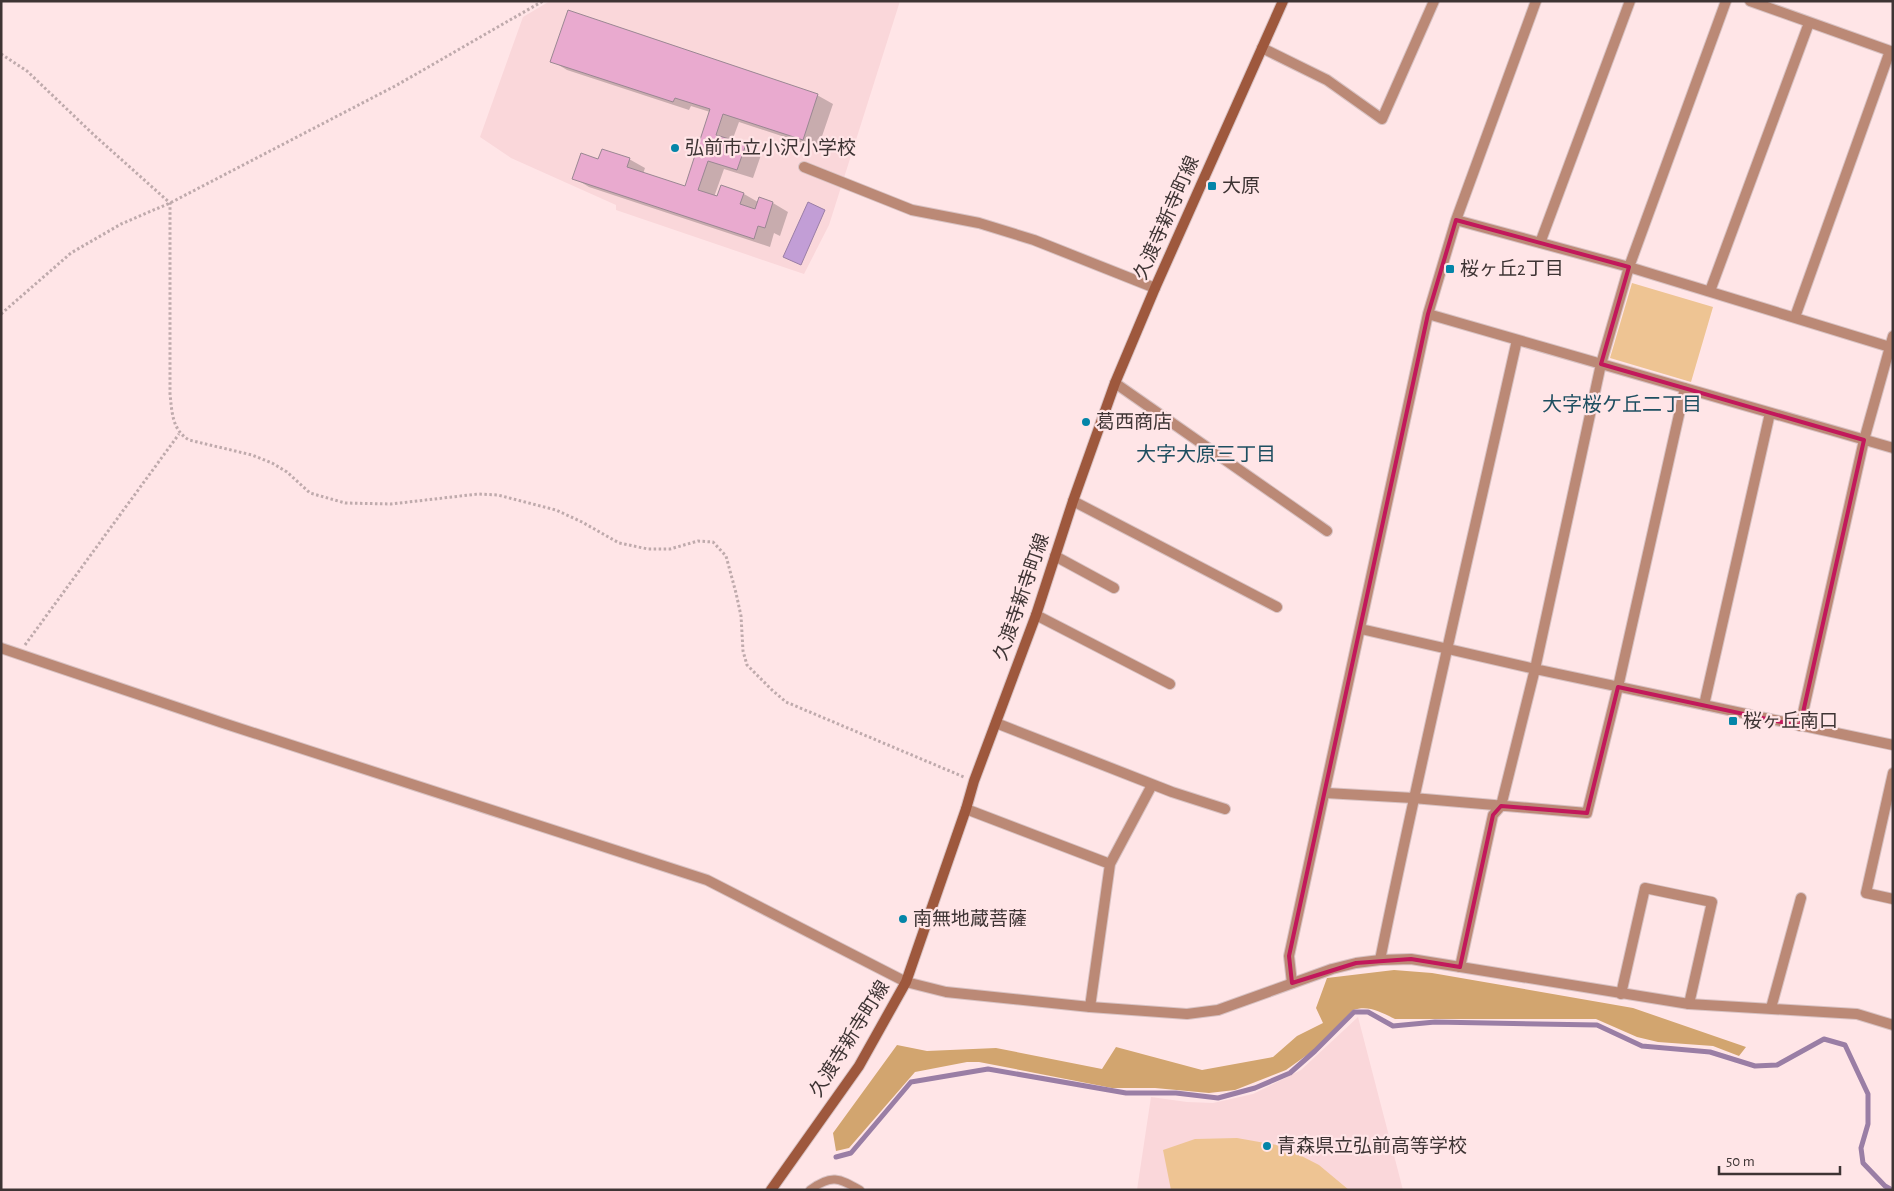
<svg xmlns="http://www.w3.org/2000/svg" width="1894" height="1191" font-family="'Alegreya Sans','Noto Sans JP',sans-serif">
	<style>
		.built { fill: #fad7da }
		.green { fill: #eec493 }
		.forest { fill: #d2a56f }
		.water { fill: #c29ed6; stroke: #9a7ea5 }
		.shadow { fill: #0003 }
		.lines { fill: none; stroke-linecap: round; stroke-linejoin: round }
		.stream { stroke: #9a7ea5; stroke-width: 5 }
		.building { fill: #e9aacf; stroke: #9a8792 }
		.service-casing { stroke: #d8c2c3; stroke-width: 10 }
		.minor-casing { stroke: #d8c2c3; stroke-width: 12 }
		.tertiary-casing { stroke: #d8c2c3; stroke-width: 12 }
		.secondary-casing { stroke: #d8c2c3; stroke-width: 12 }
		.path { stroke: #bfaaac; stroke-width: 3; stroke-dasharray: 2.5 2.5; stroke-linecap: butt }
		.service { stroke: #bb8976; stroke-width: 8 }
		.minor { stroke: #bb8976; stroke-width: 10 }
		.tertiary { stroke: #bb8976; stroke-width: 10 }
		.secondary { stroke: #9e583d; stroke-width: 10 }
		.marked { fill: none; stroke: #c2185b; stroke-width: 4; stroke-linejoin: round }
		.poi-dot { fill: #0485a8; stroke: #ffe5e7; stroke-width: 2 }
		.labels { text-anchor: middle; dominant-baseline: central; stroke-width: 4.5; stroke-linejoin: round; paint-order: stroke }
		.poi-label { font-size: 19px; fill: #3e3434; stroke: #ffe5e7; text-anchor: start }
		.street-label { font-size: 19px; fill: #3e3434; stroke: #ffe5e7 }
		.neighbourhood-label { font-size: 20px; fill: #1d4e60; stroke: #ffe5e7 }
	</style>
	<rect width="100%" height="100%" fill="#ffe5e7"/>
	<path class="built" d="M550,1H900L829,225L804,274L616,210V205L511,158L480,137L523,17Z
		M1358,1017L1403,1190H1137L1151,1097L1187,1102L1213,1103L1253,1094L1301,1070Z"/>
	<path class="green" d="M1632,283L1713,307L1691,382L1610,358Z
		M1237,1138L1282,1146L1319,1165L1349,1190H1171L1163,1150L1195,1139Z"/>
	<path class="forest" d="M1394,970L1432,973L1633,1008L1746,1047L1739,1056L1713,1046L1658,1042L1637,1037L1596,1019H1395C1380,1012 1369,1005 1353,1010L1314,1050L1286,1070L1235,1090L1209,1093L1155,1088H1112L979,1062H967L915,1072L849,1148L836,1151L833,1133L897,1045L927,1051L996,1048L1102,1069L1116,1047L1202,1070L1273,1057L1297,1036L1323,1023L1316,1008L1327,978Z"/>
	<path class="water" d="M808,202L825,210L801,265L783,257Z"/>
	<path class="shadow" d="M552,61L817,95L833,104L818,148L739,122L732,141L745,146L761,155L753,178L724,169L714,197L717,198L721,186L744,194L758,202L760,198L773,203L788,212L780,236L774,233L770,247L589,187L574,178L599,160L629,159L645,168L643,174L685,188L710,112L691,106L689,110L567,70Z"/>
	<g class="lines">
		<path class="stream" d="M836,1157L851,1153L911,1082L988,1069L1126,1093H1176L1218,1098L1255,1088L1290,1073L1315,1051L1354,1012H1368L1393,1026L1435,1022L1597,1025L1642,1046L1710,1052L1755,1066L1777,1065L1824,1039L1845,1045L1868,1094V1124L1861,1148L1863,1163L1885,1186L1892,1190"/>
	</g>
	<path class="building" d="M568,10L818,94L803,140L723,114L716,135L746,144L737,170L708,161L698,190L717,196L721,185L744,193L740,204L755,209L759,197L773,202L765,228L758,226L754,239L572,179L581,153L598,159L602,149L630,158L627,167L685,186L710,109L675,98L673,102L550,62Z"/>
	<g class="lines">
		<defs>
			<path id="service" d="M810,1190C831,1174 839,1178 860,1190"/>
			<path id="minor" d="M1750,1L1893,52
				M1262,48L1327,80L1382,119L1434,1
				M804,167L912,210L979,223L1034,240L1155,288
				M1456,220L1629,267L1893,348
				M1540,243L1630,1
				M1710,291L1809,23
				M1428,314L1893,448
				M1795,317L1890,51
				M1115,383L1327,531
				M1073,501L1277,607
				M1055,556L1114,588
				M1036,615L1170,684
				M1361,629L1535,669L1893,745
				M1704,705L1770,413
				M996,723L1172,792L1225,809
				M1893,773L1866,893L1893,899
				M1326,793L1413,798L1587,813L1618,687L1685,388
				M966,809L1110,864L1090,1007
				M1110,864L1152,785
				M1380,960C1422,752 1471,546 1517,340
				M1460,967L1493,815L1501,806L1535,669L1601,364L1629,267L1726,1
				M1292,983L1289,956L1428,314L1456,220L1536,1
				M1621,994L1645,888L1712,902L1689,1004
				M1771,1008L1801,898"/>
			<path id="tertiary" d="M1,648L223,723L707,880L906,982L946,992L1090,1007L1187,1014L1218,1010L1332,969L1356,963L1380,960L1411,959L1689,1004L1857,1014L1893,1025
				M1800,726L1864,440L1893,336"/>
			<path id="secondary" d="M771,1190L859,1066L906,982L966,809L974,781L1036,615L1073,501L1115,383L1155,288L1283,1"/>
		</defs>
		<use href="#service" class="service-casing"/>
		<use href="#minor" class="minor-casing"/>
		<use href="#tertiary" class="tertiary-casing"/>
		<use href="#secondary" class="secondary-casing"/>
		<path class="path" d="M1,54L27,71L94,135L170,203V394C172,412 172,430 189,440L252,455L272,463L287,472L310,493L345,503L391,504L478,494L498,495L556,510L582,522L619,543L648,549H670L698,541L713,542L726,556L736,593L741,616L743,651L747,665L772,690L786,702L964,777
			M1,314L71,253L121,224L170,203L397,85L543,1
			M25,645L179,434"/>
		<use href="#service" class="service"/>
		<use href="#minor" class="minor"/>
		<use href="#tertiary" class="tertiary"/>
		<use href="#secondary" class="secondary"/>
	</g>
	<path class="marked" d="M1456,220L1629,267L1601,364L1864,440L1800,726L1618,687L1587,813L1501,806L1493,815L1460,967L1411,959L1356,963L1292,983L1289,956L1428,314Z"/>
	<g class="poi-dot">
		<circle cx="675" cy="148" r="5"/>
		<rect x="1207" y="181" width="10" height="10" rx="2.5"/>
		<rect x="1445" y="264" width="10" height="10" rx="2.5"/>
		<circle cx="1086" cy="422" r="5"/>
		<rect x="1728" y="716" width="10" height="10" rx="2.5"/>
		<circle cx="903" cy="919" r="5"/>
		<circle cx="1267" cy="1146" r="5"/>
	</g>
	<g class="labels">
		<g class="poi-label">
			<text x="685" y="148">弘前市立小沢小学校</text>
			<text x="1222" y="186">大原</text>
			<text x="1460" y="269">桜ヶ丘2丁目</text>
			<text x="1096" y="422">葛西商店</text>
			<text x="1743" y="721">桜ヶ丘南口</text>
			<text x="913" y="919">南無地蔵菩薩</text>
			<text x="1277" y="1146">青森県立弘前高等学校</text>
		</g>
		<g class="street-label">
			<text transform="translate(1167 218) rotate(-66)">久渡寺新寺町線</text>
			<text transform="translate(1022 597) rotate(-71)">久渡寺新寺町線</text>
			<text transform="translate(850 1039) rotate(-58)">久渡寺新寺町線</text>
		</g>
		<g class="neighbourhood-label">
			<text x="1622" y="405">大字桜ケ丘二丁目</text>
			<text x="1206" y="455">大字大原三丁目</text>
		</g>
	</g>
	<rect width="1894" height="1191" fill="none" stroke="#3e3434" stroke-width="5"/>
	<path d="M1719 1166v8h121v-8" fill="none" stroke="#3e3434" stroke-width="2.5"/>
	<text x="1726" y="1166" font-size="15" fill="#3e3434" stroke="#ffe5e7" stroke-width="4" paint-order="stroke">50 m</text>
</svg>
